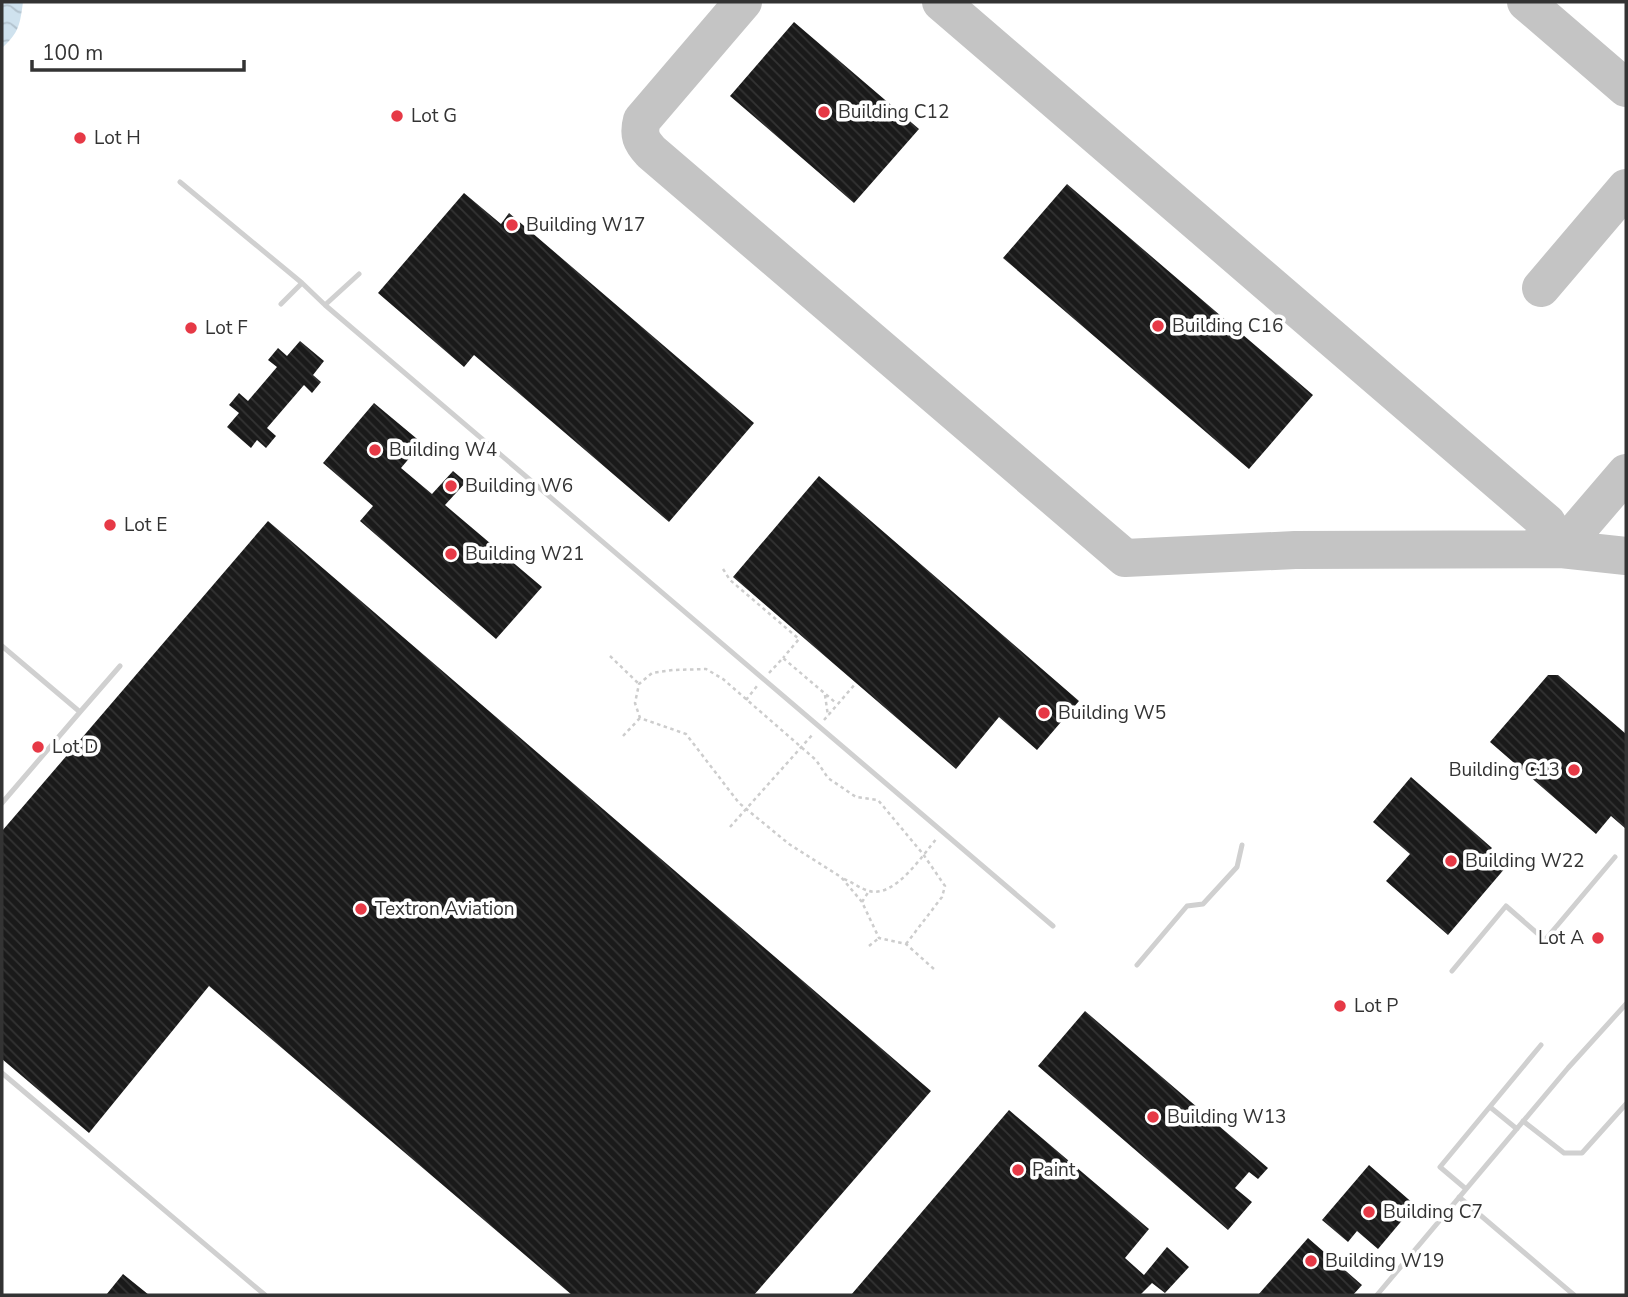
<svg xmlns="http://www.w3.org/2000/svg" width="1628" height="1297" font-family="'Nunito Sans',sans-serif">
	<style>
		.water { fill: url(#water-waves) }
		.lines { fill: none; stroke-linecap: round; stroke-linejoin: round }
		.taxiway { stroke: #c4c4c4; stroke-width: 38 }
		.building { fill: url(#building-back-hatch) }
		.path { stroke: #cdcdcd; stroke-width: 2.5; stroke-dasharray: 3.5 3.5; stroke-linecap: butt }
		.lane { stroke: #d0d0d0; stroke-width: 5 }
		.poi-dot { fill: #e63946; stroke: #fff; stroke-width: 2.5 }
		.labels { text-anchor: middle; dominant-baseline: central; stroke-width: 7; stroke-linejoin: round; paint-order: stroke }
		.poi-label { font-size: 19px; fill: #333; stroke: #fff; text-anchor: start }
	</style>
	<defs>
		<pattern id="water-waves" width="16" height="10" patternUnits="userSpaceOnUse" patternTransform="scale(1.75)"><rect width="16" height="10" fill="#cfe2ee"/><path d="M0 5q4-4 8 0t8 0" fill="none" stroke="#b2c2cd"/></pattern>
		<pattern id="building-back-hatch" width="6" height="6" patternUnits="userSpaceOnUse" patternTransform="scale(1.75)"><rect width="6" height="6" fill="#1a1a1a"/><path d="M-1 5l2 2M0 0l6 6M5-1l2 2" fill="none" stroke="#333"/></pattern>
	</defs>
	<rect width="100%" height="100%" fill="#fff"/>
	<path class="water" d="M2,2H23C20,24 19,33 2,48Z"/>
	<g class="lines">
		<path class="taxiway" d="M743,2L642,120C638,135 641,141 651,152L1125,558L1295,550L1561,549L1626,556
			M941,2L1547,523L1561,549L1626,473
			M1526,2L1626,88
			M1541,288L1626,188"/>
	</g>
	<path class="building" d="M794,22L919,129L854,203L730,96Z
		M1067,184L1313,395L1249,469L1003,258Z
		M464,193L501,224L509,213L754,423L669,522L474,355L464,367L378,293Z
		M300,341L324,361L313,375L321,382L312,393L304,385L267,428L276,436L266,448L257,440L251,448L227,427L239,413L229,405L239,393L248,401L277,367L268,360L278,348L287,356Z
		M374,403L422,443L401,468L432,494L453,471L466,482L445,505L542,587L496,639L360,521L373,506L323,463Z
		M819,476L1079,701L1037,750L999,717L956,769L733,577Z
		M268,521L931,1091L754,1295H572L209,986L89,1133L2,1059V831Z
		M1548,675H1558L1626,734V829L1611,816L1596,834L1490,742Z
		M1411,777L1492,848L1488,852L1506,867L1448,935L1386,881L1410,854L1373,822Z
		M1085,1011L1268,1168L1258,1179L1249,1172L1235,1188L1252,1202L1228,1230L1038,1066Z
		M1009,1110L1149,1229L1125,1258L1144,1275L1167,1247L1189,1267L1165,1293L1152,1283L1140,1295H851Z
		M1369,1165L1415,1205L1378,1249L1357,1231L1348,1242L1322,1220Z
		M1308,1238L1362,1285L1353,1295H1258Z
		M123,1274L149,1295H106Z"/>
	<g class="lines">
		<path class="path" d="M723,569L730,580L799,639L783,658
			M610,656L639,684
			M769,673L783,658L836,703
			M825,695L828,716
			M746,700L757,686
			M824,720L856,683
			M623,736L640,718
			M730,827L813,734
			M844,879C852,882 861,889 869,891C895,898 922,856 937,838
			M862,902L869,891
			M906,944L942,897L945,886L923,854L878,800L856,797L828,778L816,760L723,679L706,669L673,670L652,673L639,684L635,703L640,718L686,734L739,803L789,844L841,877L862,902L879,938L906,944L935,970
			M869,946L879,938"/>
		<path class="lane" d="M180,182L302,283L325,305L1053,926
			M281,304L302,283
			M325,305L359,274
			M2,646L80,712L2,803
			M80,712L120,666
			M1137,965L1187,906L1203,904L1237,867L1242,845
			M1452,971L1506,906L1545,940L1615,857
			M2,1073L265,1295
			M1490,1107L1517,1129
			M1523,1121L1564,1153H1582L1626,1104
			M1466,1189L1440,1167L1541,1045
			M1459,1197L1574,1295
			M1377,1295L1568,1068L1626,1004"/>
	</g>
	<g class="poi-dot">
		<circle cx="824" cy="112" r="7"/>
		<circle cx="397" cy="116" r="7"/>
		<circle cx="80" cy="138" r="7"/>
		<circle cx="512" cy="225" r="7"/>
		<circle cx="1158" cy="326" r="7"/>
		<circle cx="191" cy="328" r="7"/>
		<circle cx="375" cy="450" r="7"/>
		<circle cx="451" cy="486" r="7"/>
		<circle cx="110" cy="525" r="7"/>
		<circle cx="451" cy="554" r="7"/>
		<circle cx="1044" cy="713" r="7"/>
		<circle cx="38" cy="747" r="7"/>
		<circle cx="1574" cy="770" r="7"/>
		<circle cx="1451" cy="861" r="7"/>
		<circle cx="361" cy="909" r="7"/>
		<circle cx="1598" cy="938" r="7"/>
		<circle cx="1340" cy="1006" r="7"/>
		<circle cx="1153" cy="1117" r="7"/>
		<circle cx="1018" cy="1170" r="7"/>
		<circle cx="1369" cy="1212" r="7"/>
		<circle cx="1311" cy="1261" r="7"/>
	</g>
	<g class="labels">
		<g class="poi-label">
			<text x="838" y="112">Building C12</text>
			<text x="411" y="116">Lot G</text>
			<text x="94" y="138">Lot H</text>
			<text x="526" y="225">Building W17</text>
			<text x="1172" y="326">Building C16</text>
			<text x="205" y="328">Lot F</text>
			<text x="389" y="450">Building W4</text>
			<text x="465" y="486">Building W6</text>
			<text x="124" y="525">Lot E</text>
			<text x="465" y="554">Building W21</text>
			<text x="1058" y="713">Building W5</text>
			<text x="52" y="747">Lot D</text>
			<text x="1560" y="770" text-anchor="end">Building C13</text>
			<text x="1465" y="861">Building W22</text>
			<text x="375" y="909">Textron Aviation</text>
			<text x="1584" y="938" text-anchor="end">Lot A</text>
			<text x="1354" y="1006">Lot P</text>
			<text x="1167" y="1117">Building W13</text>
			<text x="1032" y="1170">Paint</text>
			<text x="1383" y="1212">Building C7</text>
			<text x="1325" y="1261">Building W19</text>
		</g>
	</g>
	<rect width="1628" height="1297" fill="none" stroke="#333333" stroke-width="7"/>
	<path d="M32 60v10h212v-10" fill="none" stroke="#333333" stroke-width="3.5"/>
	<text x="42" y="60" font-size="21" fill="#333333" stroke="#ffffff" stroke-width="5" paint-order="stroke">100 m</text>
</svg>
